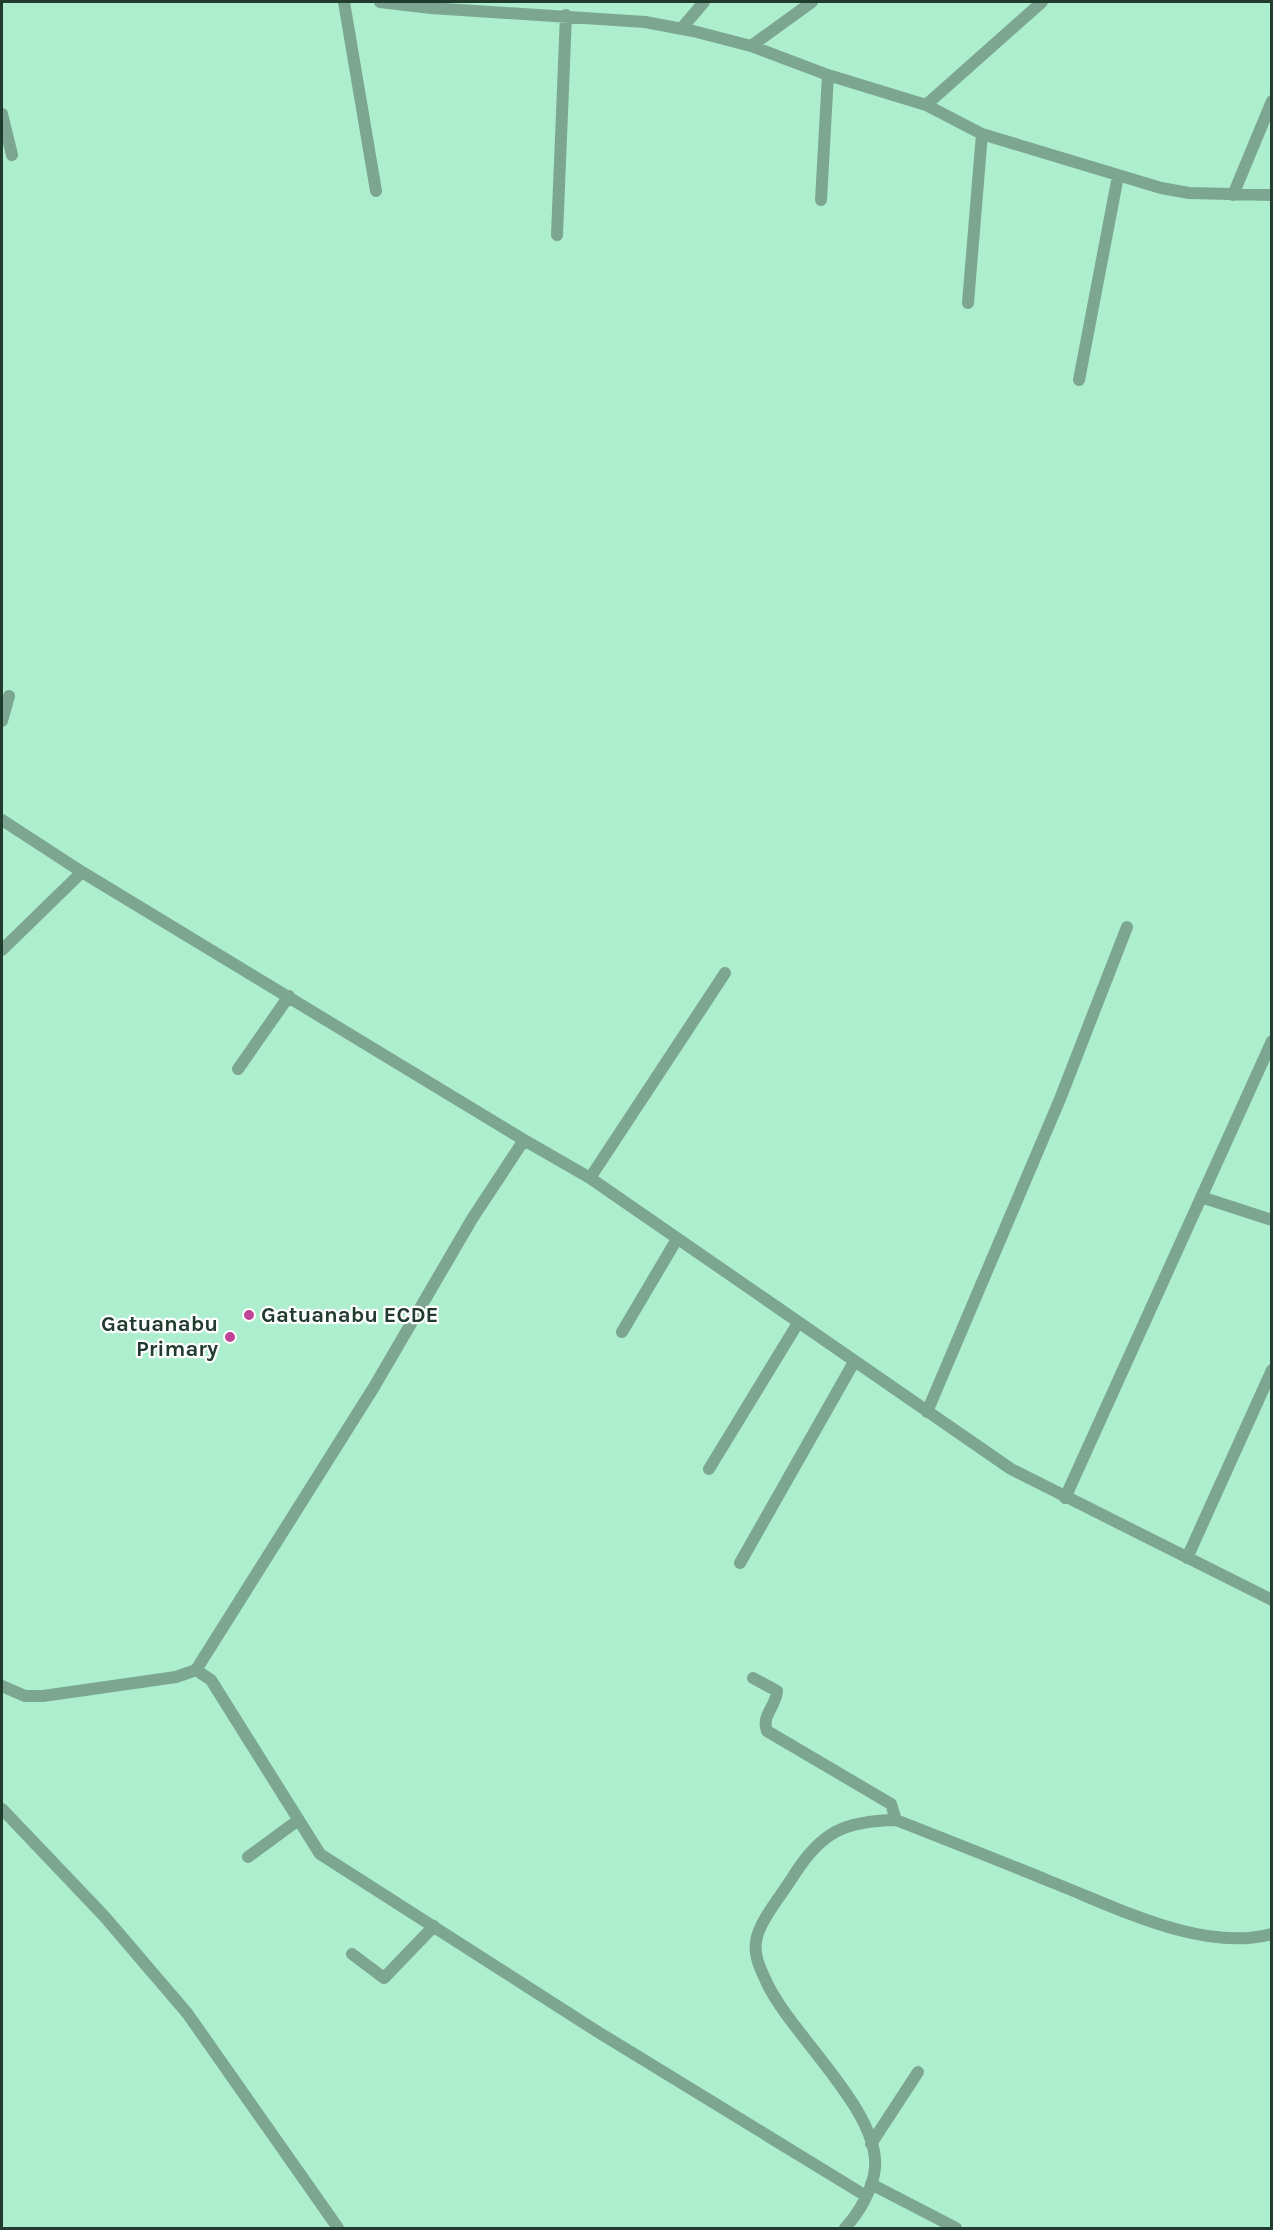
<svg xmlns="http://www.w3.org/2000/svg" width="1273" height="2230" font-family="Karla,sans-serif">
	<style>
		.lines { fill: none; stroke-linecap: round; stroke-linejoin: round }
		.minor { stroke: #7ca691; stroke-width: 12 }
		.poi-dot { fill: #bf4496; stroke: #fefefe; stroke-width: 2 }
		.labels { text-anchor: middle; dominant-baseline: central; stroke-width: 4.5; stroke-linejoin: round; paint-order: stroke }
		.poi-label { font-size: 22px; font-weight: bold; fill: #213b2f; stroke: #fefefe; text-anchor: start }
	</style>
	<rect width="100%" height="100%" fill="#adeecf"/>
	<g class="lines">
		<path class="minor" d="M344,2L376,191
			M380,2L431,8L645,22L693,31L751,46L828,75L926,105L982,134L1161,188L1189,193L1272,195
			M681,29L704,2
			M751,46L812,2
			M926,105L1042,2
			M2,114L12,155
			M1233,195L1272,101
			M821,200L828,75
			M557,235L566,15
			M968,303L982,134
			M1079,380L1118,176
			M2,721L9,696
			M2,820L82,872L524,1140L590,1178L1011,1469L1272,1600
			M2,950L82,872
			M238,1069L289,996
			M590,1178L725,973
			M1201,1197L1272,1220
			M622,1332L677,1239
			M927,1412L1060,1099L1127,927
			M709,1469L798,1323
			M1065,1498L1272,1041
			M1187,1558L1272,1370
			M740,1563L854,1362
			M196,1670L374,1387L472,1219L524,1140
			M753,1678L777,1691C776,1707 761,1715 767,1731L891,1804L896,1820
			M2,1686L25,1696H43L176,1677L196,1670L211,1680L320,1854L598,2032L866,2196
			M2,1809L104,1916L187,2013L338,2228
			M248,1857L297,1821
			M352,1954L384,1978L434,1926
			M871,2144L918,2072
			M871,2184L956,2228
			M845,2228C859,2213 873,2189 875,2168C880,2110 789,2033 766,1981C760,1968 754,1956 756,1942C758,1922 784,1892 794,1875C822,1831 845,1821 896,1820C947,1840 998,1860 1049,1881C1114,1906 1201,1953 1272,1934"/>
	</g>
	<g class="poi-dot">
		<circle cx="249" cy="1315" r="6"/>
		<circle cx="230" cy="1337" r="6"/>
	</g>
	<g class="labels">
		<g class="poi-label">
			<text x="261" y="1315">Gatuanabu ECDE</text>
			<text x="218" y="1324" text-anchor="end">Gatuanabu<tspan x="218" dy="25">Primary</tspan></text>
		</g>
	</g>
	<rect width="1273" height="2230" fill="none" stroke="#213b2f" stroke-width="6"/>
</svg>
